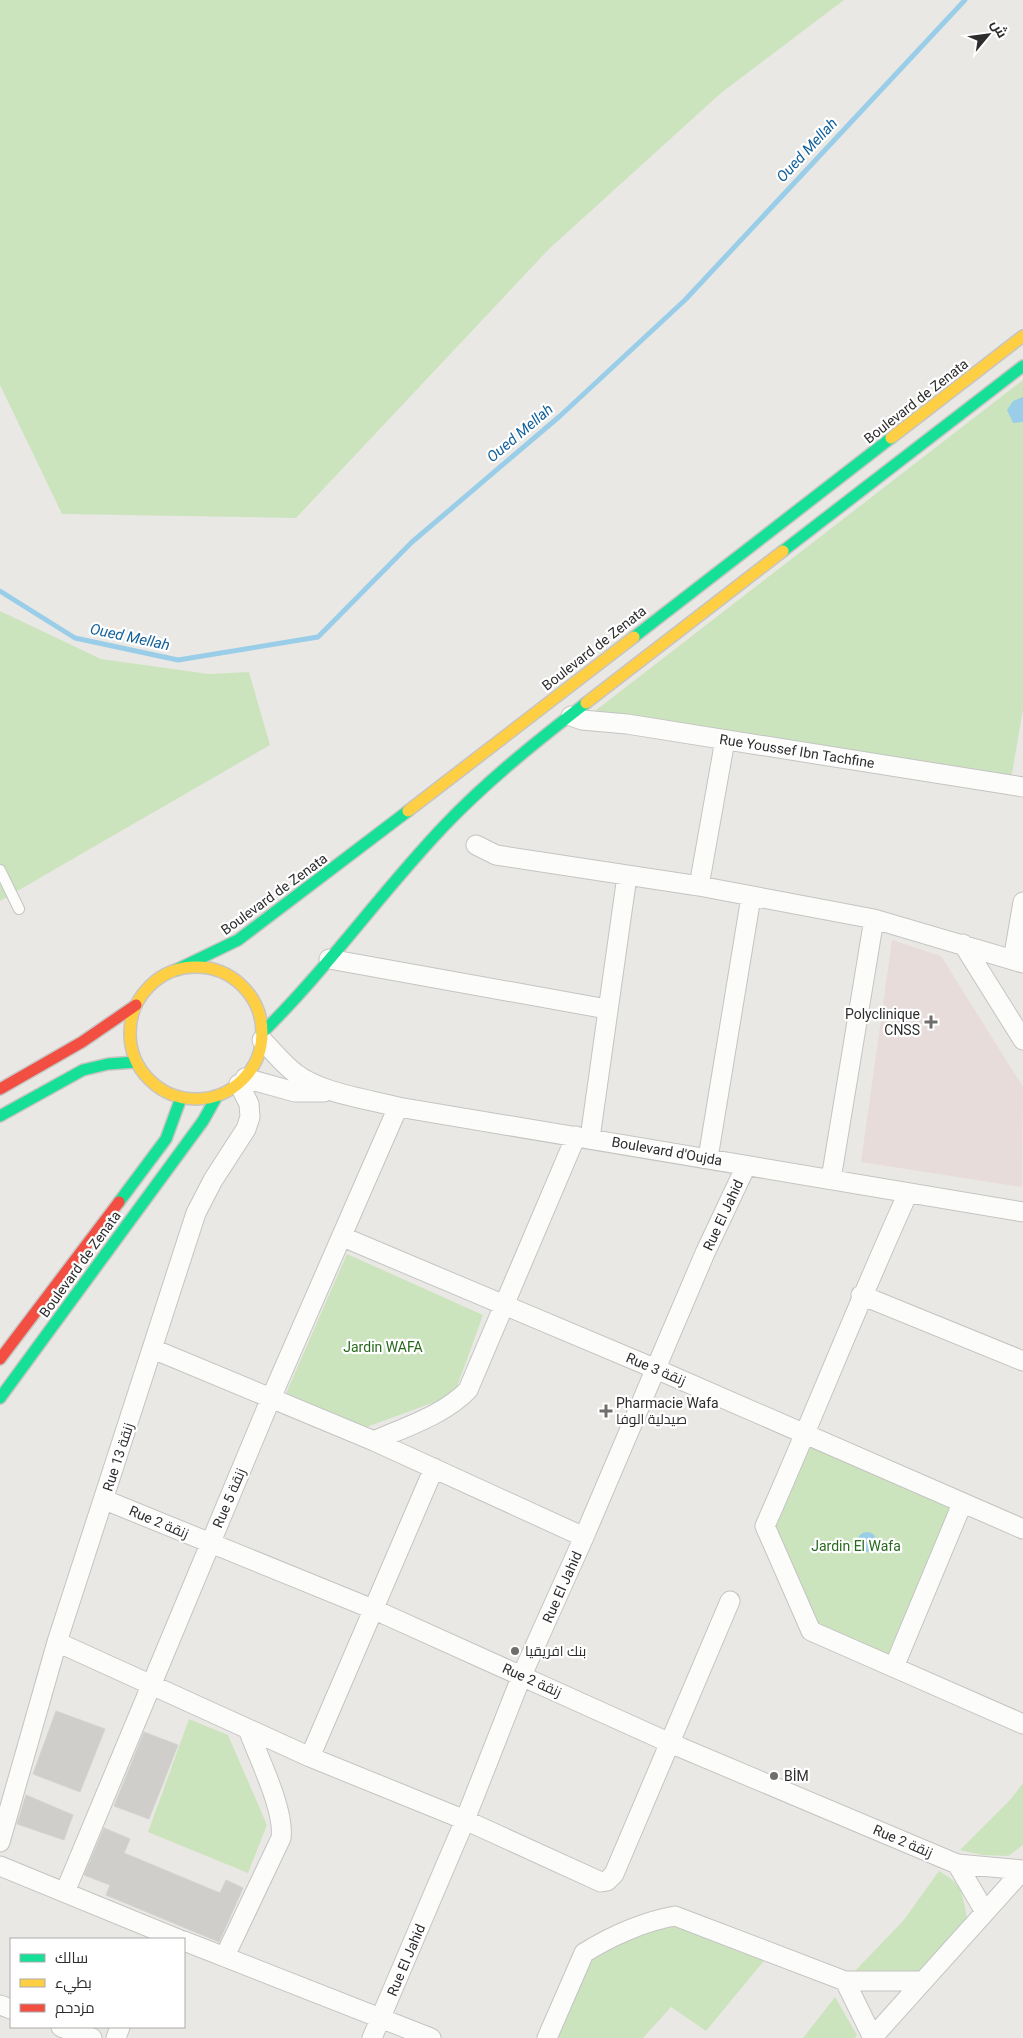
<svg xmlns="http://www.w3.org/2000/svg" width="1023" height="2038" font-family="Roboto,Cairo,sans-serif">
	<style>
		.medical { fill: #e8dcda }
		.green { fill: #cbe4be }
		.water { fill: #9acee8 }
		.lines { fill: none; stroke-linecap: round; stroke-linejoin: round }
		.stream { stroke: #9acee8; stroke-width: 5 }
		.building { fill: #cfceca; stroke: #d5d3cf }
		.lane-casing { stroke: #c4c4c3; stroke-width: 12 }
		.street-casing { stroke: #c4c4c3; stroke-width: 21 }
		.fast-casing { stroke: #c6c5c3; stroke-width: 14 }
		.slow-casing { stroke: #c6c5c3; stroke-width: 14 }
		.jam-casing { stroke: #c6c5c3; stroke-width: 14 }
		.lane { stroke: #fcfcfb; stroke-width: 10 }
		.street { stroke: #fcfcfb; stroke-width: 19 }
		.fast { stroke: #16e098; stroke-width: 11 }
		.slow { stroke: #ffcf43; stroke-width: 11 }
		.jam { stroke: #f24e42; stroke-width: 11 }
		.poi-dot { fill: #6f6e6d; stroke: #fff; stroke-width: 2 }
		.labels { text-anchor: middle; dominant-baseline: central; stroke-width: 4.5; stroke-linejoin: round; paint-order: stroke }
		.street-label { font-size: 14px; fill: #2d2d2d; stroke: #fff }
		.poi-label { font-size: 14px; fill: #2d2d2d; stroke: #fff; text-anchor: start }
		.park-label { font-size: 14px; fill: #28691e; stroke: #fff }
		.water-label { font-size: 15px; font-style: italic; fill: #13619b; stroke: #fff }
	</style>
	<rect width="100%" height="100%" fill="#eae8e4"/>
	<path class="medical" d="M892,940L941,956L1023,1087L1022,1187L861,1162Z"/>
	<path class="green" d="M0,0H844L721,93L549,249L296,518L62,514L0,385Z
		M1023,380V709L1010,785L591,714Z
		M0,611L101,659L209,674L249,672L270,745L0,901Z
		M347,1254L483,1315L454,1395L361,1429L284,1398Z
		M805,1434L962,1504L894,1667L800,1618L756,1529Z
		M189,1719L228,1735L267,1825L248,1873L148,1832Z
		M1023,1783V1845L1008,1856L982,1855L960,1850L1010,1800Z
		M939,1871C963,1885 962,1892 967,1918L919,1972L853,1973L903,1921Z
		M686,1910L768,1956L706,2031L671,2007L643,2038H541L576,1961Z
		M835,1997L857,2035L855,2038H803Z"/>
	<path class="water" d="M1023,397V422L1013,423L1007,410L1013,401Z
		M857 1542a10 10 0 1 1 20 0a10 10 0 1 1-20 0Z"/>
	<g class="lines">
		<path class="stream" d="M0,591L75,638L178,660L318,637L412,542L560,416L685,300L965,0"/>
	</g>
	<path class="building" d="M56,1711L105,1729L80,1792L33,1774Z
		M144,1732L178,1745L149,1819L114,1806Z
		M26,1795L73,1815L64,1840L17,1824Z
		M104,1828L130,1839L124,1853L220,1893L226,1880L243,1888L219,1942L106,1895L110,1885L84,1875Z"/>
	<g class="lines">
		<defs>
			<path id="lane" d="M0,870L19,909"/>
			<path id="street" d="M571,716L582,720L627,724L1023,787
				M476,845L496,855L699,886L874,919L1023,963
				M699,886L725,740
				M963,944L1023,1040
				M329,959L607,1009
				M1013,960L1023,902
				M262,1040C273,1051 283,1064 295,1073C320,1093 368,1099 398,1107L1023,1212
				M245,1078L295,1092H324
				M590,1138L627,876
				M708,1158L751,897
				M831,1179L874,919
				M908,1193C858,1303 814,1415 765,1526L811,1631L1023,1724
				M343,1237L656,1369L1023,1529
				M861,1295L1023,1361
				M153,1349L374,1441L584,1537
				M374,1441C405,1427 444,1415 468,1390L576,1136
				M105,1500L375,1610L670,1743L957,1864L1023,1870
				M57,1642L310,1757L465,1820L601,1882L607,1881L614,1874L730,1601
				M894,1667L962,1504
				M310,1757L434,1468
				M0,1842L57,1642L196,1213L213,1180L246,1129L250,1117L249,1104L239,1084
				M957,1864L985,1912
				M0,1866L178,1939
				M65,1892L271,1398L398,1107
				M184,1941L431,2038
				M225,1956L281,1838C285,1810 258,1757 248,1729
				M0,2005L11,2009
				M61,2027L92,2038
				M116,2038L120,2027
				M372,2038L465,1820L522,1675L584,1537L705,1253L746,1166
				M547,2038L584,1953C611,1936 645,1921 675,1916L845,1981
				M872,2038L1023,1870
				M873,2038L845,1981H923"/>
			<path id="fast" d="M783,551L1023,366
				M634,637L891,438
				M176,970L238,940L408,811
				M262,1033C328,968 381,892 445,825C488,780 537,741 586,703
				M0,1116L83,1070L108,1064L136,1062
				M119,1202L166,1139L181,1098
				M0,1398L203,1121L217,1096"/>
			<path id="slow" d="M891,438L1023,336
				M586,703L783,551
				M408,811L634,637
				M130 1033a66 66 0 1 1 132 0a66 66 0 1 1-132 0Z"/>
			<path id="jam" d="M0,1089L82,1042L136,1005
				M0,1359L119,1202"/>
		</defs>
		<use href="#lane" class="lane-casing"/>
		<use href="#street" class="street-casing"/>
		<use href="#fast" class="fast-casing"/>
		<use href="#slow" class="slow-casing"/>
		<use href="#jam" class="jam-casing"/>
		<use href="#lane" class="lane"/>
		<use href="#street" class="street"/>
		<use href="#fast" class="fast"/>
		<use href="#slow" class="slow"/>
		<use href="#jam" class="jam"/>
	</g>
	<g class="poi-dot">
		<path d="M928.5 1014.5h5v5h5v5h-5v5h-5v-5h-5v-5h5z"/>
		<path d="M603.5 1403.5h5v5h5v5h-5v5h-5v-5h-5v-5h5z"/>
		<circle cx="515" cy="1651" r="5"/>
		<circle cx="774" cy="1776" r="5"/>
	</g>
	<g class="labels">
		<g class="street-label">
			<text transform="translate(916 401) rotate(-38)">Boulevard de Zenata</text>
			<text transform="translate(594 648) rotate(-38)">Boulevard de Zenata</text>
			<text transform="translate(797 751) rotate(9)">Rue Youssef Ibn Tachfine</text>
			<text transform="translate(274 894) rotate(-36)">Boulevard de Zenata</text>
			<text transform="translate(667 1151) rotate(10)">Boulevard d'Oujda</text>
			<text transform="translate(723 1215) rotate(-65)">Rue El Jahid</text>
			<text transform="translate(80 1264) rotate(-54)">Boulevard de Zenata</text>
			<text transform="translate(656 1369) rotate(23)">Rue 3 زنقة</text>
			<text transform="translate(118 1457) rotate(-72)">Rue 13 زنقة</text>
			<text transform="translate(229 1498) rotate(-67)">Rue 5 زنقة</text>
			<text transform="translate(159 1522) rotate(23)">Rue 2 زنقة</text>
			<text transform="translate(562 1587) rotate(-66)">Rue El Jahid</text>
			<text transform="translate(532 1680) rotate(24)">Rue 2 زنقة</text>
			<text transform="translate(903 1841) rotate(23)">Rue 2 زنقة</text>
			<text transform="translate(406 1960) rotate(-67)">Rue El Jahid</text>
		</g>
		<g class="poi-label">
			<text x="920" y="1014" text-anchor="end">Polyclinique<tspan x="920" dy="16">CNSS</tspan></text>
			<text x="616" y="1403">Pharmacie Wafa<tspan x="616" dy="16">صيدلية الوفا</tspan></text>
			<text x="525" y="1651">بنك افريقيا</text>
			<text x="784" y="1776">BİM</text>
		</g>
		<g class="park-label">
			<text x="383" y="1347">Jardin WAFA</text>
			<text x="856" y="1546">Jardin El Wafa</text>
		</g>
		<g class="water-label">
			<text transform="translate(807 150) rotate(-47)">Oued Mellah</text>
			<text transform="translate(520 433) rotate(-40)">Oued Mellah</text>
			<text transform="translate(130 637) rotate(12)">Oued Mellah</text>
		</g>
	</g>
	<rect x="10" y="1938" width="175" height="90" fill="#ffffff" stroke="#ababab"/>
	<rect x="20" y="1954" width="25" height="8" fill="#16e098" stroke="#ababab"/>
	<text x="55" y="1963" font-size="15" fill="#2d2d2d">سالك</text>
	<rect x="20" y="1979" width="25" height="8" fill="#ffcf43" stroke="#ababab"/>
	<text x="55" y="1988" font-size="15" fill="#2d2d2d">بطيء</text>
	<rect x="20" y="2004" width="25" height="8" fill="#f24e42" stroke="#ababab"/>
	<text x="55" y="2013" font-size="15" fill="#2d2d2d">مزدحم</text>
	<g transform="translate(988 35) rotate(61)" stroke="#ffffff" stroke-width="4" paint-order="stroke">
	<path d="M0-4L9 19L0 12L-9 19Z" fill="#2d2d2d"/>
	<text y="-8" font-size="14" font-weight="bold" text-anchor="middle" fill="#2d2d2d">ش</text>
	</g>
</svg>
